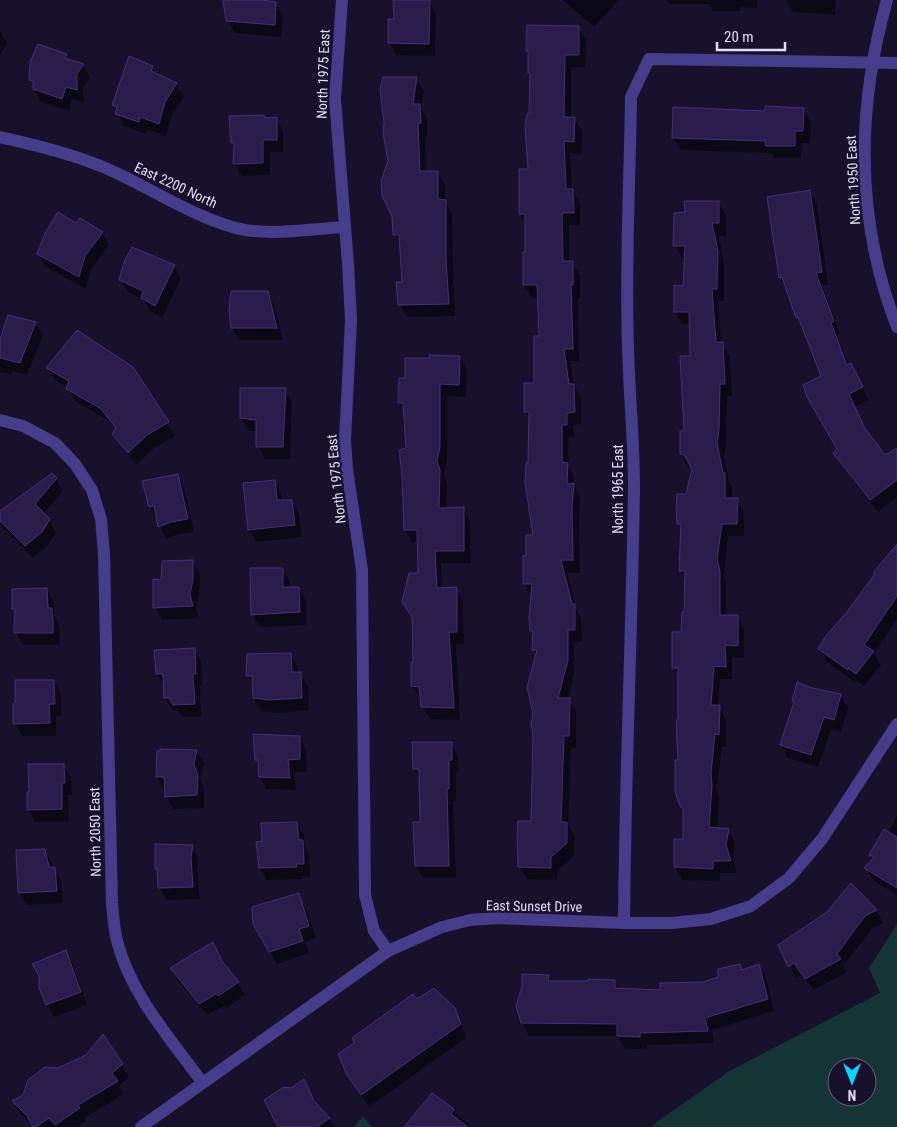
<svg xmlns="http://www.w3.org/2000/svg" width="897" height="1127" font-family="'Roboto Condensed',sans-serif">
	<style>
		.green { fill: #143435; fill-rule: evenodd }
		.shadow { fill: #0007 }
		.building { fill: #2a1d4c; stroke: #432f78 }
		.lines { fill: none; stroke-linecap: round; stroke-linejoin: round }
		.street { stroke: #453c8a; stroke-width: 12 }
		.labels { text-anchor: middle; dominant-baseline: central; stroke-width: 4.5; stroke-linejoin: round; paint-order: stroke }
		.street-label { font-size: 14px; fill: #e1dbff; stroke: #17112b }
	</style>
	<rect width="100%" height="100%" fill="#17112b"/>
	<path class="green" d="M897,924V1127H652L654,1124L731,1070L880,993L869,968ZM837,1067H867V1097H837Z
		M363,1117L373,1127H353Z"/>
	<path class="shadow" d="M226,0H264V1L275,3L283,16L281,37L235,33L227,20Z
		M395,0L429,1L436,14L435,56L397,55L389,42L395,20Z
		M563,0H619L594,27Z
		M667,0H757V8L740,7V11H713L709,4H669Z
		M786,0H836L835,15L793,12Z
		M528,26L578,27L586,40L585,67H571V118H574L582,131L581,154L570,153L572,190L580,203V225H569V262L572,263L580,275V298H578L579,361H570L574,386L581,398V424L573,425L574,437L568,438L569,468L574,477V486L580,497L579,522L580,573L567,572L576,609L581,618L582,642H574V673L568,699L576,712V748H571L568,825L574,835V856L558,870L557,880L527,879L519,866L532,823L537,655L533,649L534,635L531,630V596L524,583L528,557L534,536L529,464L530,419L526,412L535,384L540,337L539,298H532L524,285L527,253L526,224L520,213L529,170L531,76L527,51Z
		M0,31L7,43L0,55Z
		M66,55L69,60L83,65L90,77L83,87L84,102L72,99L69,111L41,102L30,80Z
		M152,67L156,75L176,84L184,97L172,115L166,136L147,129L146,134L124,126L114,105Z
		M416,78L424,91L421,109L427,118V136H425L426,172H438L445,185V200L452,214L453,273L455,316L407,317L400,305L403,284L401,246L395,234Z
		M803,109L811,122L810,143H802L801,158H774L771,153L681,150L673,138Z
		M276,118L283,131V152H270V175L242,176L234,163L235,147L232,143L265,119Z
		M810,192L817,204L828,285H822L840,334L837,336L849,365L857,377L869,400L855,407L867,433L885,457L897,461V497L878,512L842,466L834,453L839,450L823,377L805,331L797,318L787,290L780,277Z
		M718,202L726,215V236H719L724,264V301H718L721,344L730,356L732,396H727L726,444L724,456L729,482L732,487V499H737L744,512V536H728L724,573L726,585V616H737L744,629V658L732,657V679H720L718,706L726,719V747H722L717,787L719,800L717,829L728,830L735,843L733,859L737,873H720V881L683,880L675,867V840H685V812L681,806L679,676L674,667L685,614L686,580L680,570L682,529L678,523L694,469L692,467H688L681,454L685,432L691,357L690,324H682L675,312L684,287L685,258H682L675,246L686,214Z
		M76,225L102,233L109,245L91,269L86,289L45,266L38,254Z
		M174,266L181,278L162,318L150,311L143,299L128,292L120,279Z
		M267,292L274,305L283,340H239L232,327Z
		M35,323L43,335L27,375L12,371L11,374L0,372V333L3,334Z
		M460,357L467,370L466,397L447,396V460L444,474L447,484L446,509L463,508L470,521L471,563H441L442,589H456L463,601L464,644H456L460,720L430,719L423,707L422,699L420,698L412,686L419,574V542H412L405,530L407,449L405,412L400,403L406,379Z
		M47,368H133L175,436L154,448L136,465L121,446L114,434L116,430L109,421L75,401L67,387L55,380Z
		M285,389L292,402L290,459H265L258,446L257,431H249L241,418Z
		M177,475L184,488L194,532L178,534L166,539L151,507Z
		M56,479L63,491L43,514L49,520L56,533L48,545L33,558L3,528L0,523V512Z
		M274,482L281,494L282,501H292L299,514L302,537L256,542L249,529Z
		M897,552V619L874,653L881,665L864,686L855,680V682L827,662L819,649Z
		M192,561L200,574L199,593L196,608L199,618L162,620L155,607L163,581Z
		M282,569L289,581L290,588L299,589L306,601V625L260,627L252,614Z
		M47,589L54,602V615L58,622L60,634L59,645H23L16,633V614L13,609Z
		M194,649L201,662L202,686H200L201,717H182L178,711L173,710L165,698L164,686L157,674Z
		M290,654L298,667V674H300L308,686L309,710L277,713L261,711L254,698V686L248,676Z
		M54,681L61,694V716H56V736H22L15,723Z
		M812,689L840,695L848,707L841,732L831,729L818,767L788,758L781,745L794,703L793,701Z
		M299,737L306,750L307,772H294L296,790L267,789L260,777V765L257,760Z
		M451,743L458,756L459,772L456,773V801H453L456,878H423L416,866L422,823L420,779L414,769Z
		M196,751L204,763L200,778L204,789V808L173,809L157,777Z
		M63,765L71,778L72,795H68L69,822H35L28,809L30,794Z
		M897,815V895L873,880L866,868L873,859L871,855L885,830L889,832Z
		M297,823L304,835L305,847L309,854L310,876L303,877V879L267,880L260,868L263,842Z
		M192,846L199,858L197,870L200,899L166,900L159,887L158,872L156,868Z
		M45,850L52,863L53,868L61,881L63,903L27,905L19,893Z
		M298,895L305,907L316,938L305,942L309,953L277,964L255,924Z
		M876,910L883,923L872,929L843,966L847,972L814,990L802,975L796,978L780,945Z
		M212,943L224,967L238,983L245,995L226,1008L224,1006L207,1015L178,981L171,969Z
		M66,951L73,964L87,1005L54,1017L47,1004L40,976Z
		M740,965L743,971L759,966L766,978L774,1011L712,1030L714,1043L647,1045V1049H625L618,1036H529L522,1023L548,976L552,982H615L619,989L661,991L704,983L720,978Z
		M417,1000L454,1009L467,1037L369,1107L348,1074Z
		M121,1064L129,1077L119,1086L124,1094L84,1118L86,1121L77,1127H34L21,1114L14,1102L24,1096L58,1069Z
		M310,1093L316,1105L329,1119L334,1127H280Z
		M433,1094L472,1127H416Z"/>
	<path class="building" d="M223,0H262L276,2L275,25L226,21Z
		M393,0H430L429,44L388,43V19H394Z
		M527,25L579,26V55H565L564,117H575L574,142L564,141L566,189H573L574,213H562L563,261H573V285H571L573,349H564L569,384H574L575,412L567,413V425H562V462L568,463L567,484L574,483L572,508L573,560H561L572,604H575V630H568V660L558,698H570L569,736H564L561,822H567V843L551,857V868L518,867L517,834L518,821H531L533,736L531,723L533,714L527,687L537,650H532L533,631H530L529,617L532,584H523V556H526V535H533L525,483L526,463H528L529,412H524V383H534V336H539L537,285H523V252H525V214H519V169H528L525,126L527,114L529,113L530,73H528V51H526Z
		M38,44L67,54L65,58L84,64L77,74V90L66,87L62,99L33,89V81L29,80L30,62Z
		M129,56L153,66L151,71L177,83L165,102L159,124L140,117L139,122L115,114L117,107L112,105Z
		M383,77H417L413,104H420L421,123L418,124L420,171H438V199L446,200V260L449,304L398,305L396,282H402L399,235H393L392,216L382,196L381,181L388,161L383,133L384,123L380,89Z
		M766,106L804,108L803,131H795V146H766L765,141L672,138L673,107L764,111Z
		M264,115L265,118L277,117V140H263V163L233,164L234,143H231L229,116Z
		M810,190L822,272L816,273L834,321L831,323L847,365L851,363L863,387L849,394L864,427L885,455L897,448V480L870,500L833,453L837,449L807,397L803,385L821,376L798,317L796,318L782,277L779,278L767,197Z
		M684,201H719V223H712L718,251L717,289H712L716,342H723L725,384H720L719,430L717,443L723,473H725V498H738L737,524H722L717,559L720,571V615H738V646L725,645L726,667L714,666L711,705H720L719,735L715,734L711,773L712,786L709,827L729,829L726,845L731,861H713V869L674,867V839H683V809L680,806L675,792V760H678L676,721L678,718V668H672V632H681L682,612H684L685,571H679L681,524H677L676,509L677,494H686L692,469L684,455L680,454V431H684L680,356H690L689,312H674V285L683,286L685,246H673L674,213L685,212Z
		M58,212L76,223L80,218L103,232L85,256L79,277L37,254L45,233Z
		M132,247L175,265L155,306L141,298L143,291L119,280L124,262Z
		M231,291H268L277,328H231L229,310Z
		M8,315L36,322L20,363L0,358V339Z
		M77,330L133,367L169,422L147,435L128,453L112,434L116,428L100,408L66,389L69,381L46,368Z
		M429,355L460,356L459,385L440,384V447L437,461L440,470L439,508L464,507V551H435L437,588L457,587V632H449L454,708L421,707L419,687L411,686V662H413L412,617L402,602L409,573H418L417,530H404L402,474L399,450L406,448L403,403H398L399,378H405V358H430Z
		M240,388H286L283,447H256V420L240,418Z
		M52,473L57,478L35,504L50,519L42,532L25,546L0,521V511Z
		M178,474L188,519L171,522L158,527L154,506L149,507L142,481Z
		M275,480L277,500H292L295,525L248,530L243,483Z
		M897,544V596L864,645L874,651L856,674L848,668V670L818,649L826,636L846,613L875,574L873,573Z
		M193,560V580L190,594L193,606L153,608V579L161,580L162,561Z
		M250,568H283V587H299L300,612L251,615Z
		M47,588L48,608H52L53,621V633H14L15,609H12V589Z
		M195,648L196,674H193L195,704L173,705L169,698H164L163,674H156L154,650Z
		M291,653L292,672H301L302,698L269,700L253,698L252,676H246L247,654Z
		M15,680H54L55,704H49L50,723L13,724V703H15Z
		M797,682L812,688L841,694L834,720L824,717L811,755L780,745L794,702L792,701Z
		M253,734L300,736V759L288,760L290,778L259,777L258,760H255Z
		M412,742H452V760H449V789H447L449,866H415L413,822H420L419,769H413Z
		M160,749L197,750L194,764L198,776L197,795L165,797L164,777H156L157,751H160Z
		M28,764H64L65,783H62V809L27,810V792H29Z
		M297,822L299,840H303L304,864H296L297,867L259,868L256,842L262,841L261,823Z
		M884,829L897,837V888L864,868L874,857L869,855Z
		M155,844L193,845L191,857L193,887L158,888L157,869H155Z
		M45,849L49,867H55L57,891L18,893L16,850Z
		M851,883L877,910L865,916L837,954L841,959L805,979L794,963L788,967L778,945L827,912Z
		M299,893L309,926L299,929L303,941L269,952L253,924L252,907Z
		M213,942L222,961L239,982L218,996L216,994L199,1004L170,968Z
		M66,950L81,992L46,1005L39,988V976L32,964Z
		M740,964L742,970L759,964L768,999L705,1018L708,1031L640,1033V1037L617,1036V1024L521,1023L516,1006L522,986V974L549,975L548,981H588V979L615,980V988L660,990V983L703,982L718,977V969Z
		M434,988L455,1008L461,1024L361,1095L347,1075L338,1054L354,1043L352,1038L413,994L417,999Z
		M103,1034L123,1064L112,1073L118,1081L78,1105L80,1108L55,1125L49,1118L36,1127H33L27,1116L12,1101L23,1095L28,1080L45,1067L58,1068L86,1055Z
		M304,1079L314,1101L330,1118L317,1127H278L264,1100L284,1087L291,1088Z
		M432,1093L454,1109L451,1114L468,1127H404Z"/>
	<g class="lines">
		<path class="street" d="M342,0L335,99L348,264L351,320L345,440L347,469L362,570L365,895L374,931L388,951
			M887,0C856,110 855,219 897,327
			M0,137C34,145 70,153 103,167C147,185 198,221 245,230C278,235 312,229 344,227
			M0,420L23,426L55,443L75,464L92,490L101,519L104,555L112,903C113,915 114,929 117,941C131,995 170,1038 202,1082
			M624,923C625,778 632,632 634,487C634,440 629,393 628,346C625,263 630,179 631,97L649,59L897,63
			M141,1127L388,951L442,927L470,920L497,918L624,923H672L711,919L751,906L789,878L822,839L897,724"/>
	</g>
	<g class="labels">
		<g class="street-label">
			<text transform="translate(323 74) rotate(-88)">North 1975 East</text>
			<text transform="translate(853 180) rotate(-93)">North 1950 East</text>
			<text transform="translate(176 185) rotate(25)">East 2200 North</text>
			<text transform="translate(336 479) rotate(-96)">North 1975 East</text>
			<text transform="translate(618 489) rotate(-90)">North 1965 East</text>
			<text transform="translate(95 832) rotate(-91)">North 2050 East</text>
			<text transform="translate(534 906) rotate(1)">East Sunset Drive</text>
		</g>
	</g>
	<g transform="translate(852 1082) rotate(180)"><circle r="24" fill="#17112b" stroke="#686280"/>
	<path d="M0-4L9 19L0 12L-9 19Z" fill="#07d4ff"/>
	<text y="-8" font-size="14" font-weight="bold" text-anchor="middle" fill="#e1dbff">N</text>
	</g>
	<path d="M717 42v8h68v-8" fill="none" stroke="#e1dbff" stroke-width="2.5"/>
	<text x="724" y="42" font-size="15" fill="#e1dbff" stroke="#17112b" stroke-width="4" paint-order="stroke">20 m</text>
</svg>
